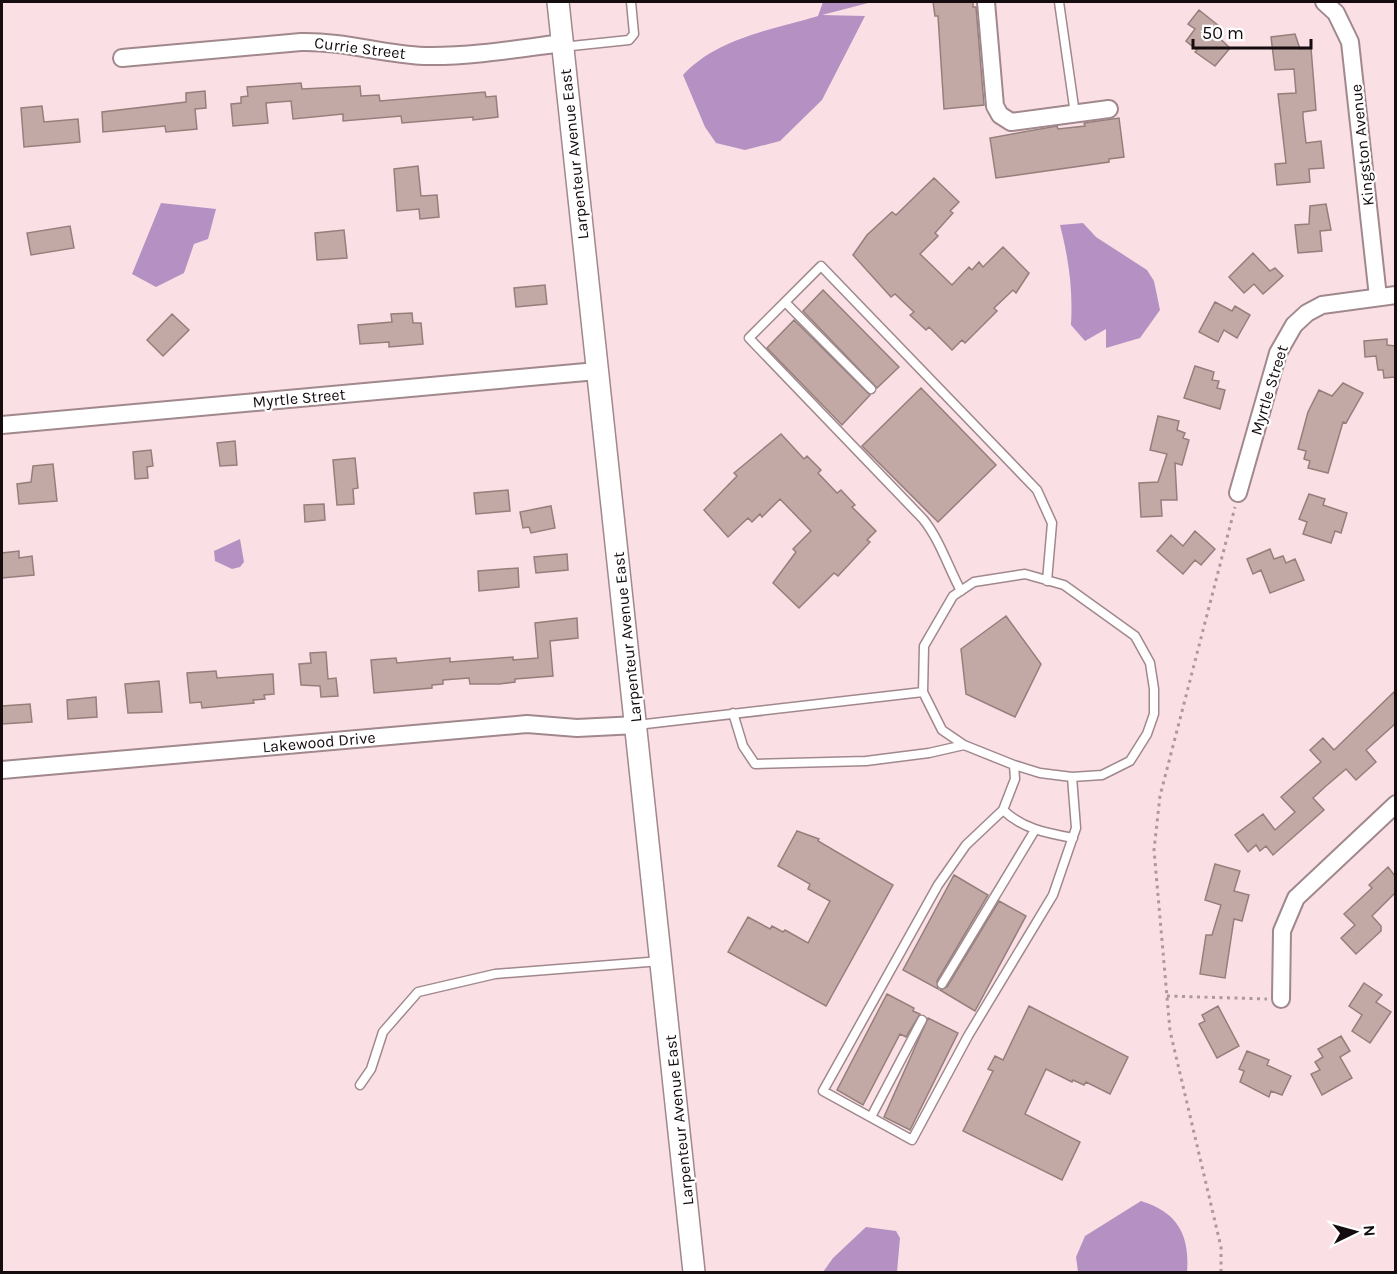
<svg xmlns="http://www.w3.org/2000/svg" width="1397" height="1274" font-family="Karla,sans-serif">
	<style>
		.water { fill: #b590c2 }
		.building { fill: #c2a9a5; stroke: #957f7b; stroke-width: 1.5 }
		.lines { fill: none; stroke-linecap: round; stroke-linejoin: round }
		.service-casing { stroke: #a0888d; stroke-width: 11 }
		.minor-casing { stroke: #a0888d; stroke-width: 20 }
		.tertiary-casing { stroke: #a0888d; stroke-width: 24 }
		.path { stroke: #ad999d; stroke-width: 3; stroke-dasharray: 3 4.5; stroke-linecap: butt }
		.service { stroke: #fff; stroke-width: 8 }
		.minor { stroke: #fff; stroke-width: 16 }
		.tertiary { stroke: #fff; stroke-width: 21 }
		.labels { text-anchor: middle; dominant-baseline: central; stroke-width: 4.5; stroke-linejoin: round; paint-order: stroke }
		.street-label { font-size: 16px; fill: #140c0e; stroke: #fff }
	</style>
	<rect width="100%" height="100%" fill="#fae0e5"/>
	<path class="water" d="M823,2H872L822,15L865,16L822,100L780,141L745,150L716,143L705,127L683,75C717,38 771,30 818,16Z
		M161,203L216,209L208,239L194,244L184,273L156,287L132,274Z
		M1083,223L1096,237L1147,270L1154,281L1160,310L1140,338L1106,348V329L1085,341L1071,325C1073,290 1069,260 1060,225Z
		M240,539L244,562L240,567L232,569L215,561L214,551Z
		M1141,1201C1178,1212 1190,1236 1187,1272H1078L1076,1257L1085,1236Z
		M866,1227L896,1231L900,1238L897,1272H823L833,1258Z"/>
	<path class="building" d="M933,2H973V7H976L984,105L944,109L938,16H935Z
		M1199,10L1219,26L1213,32L1230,48L1215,66L1195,52L1197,50L1186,41L1195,29L1188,24Z
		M1295,34L1300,49L1311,48L1316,110L1303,112V117L1306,143L1321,141L1324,168L1309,169L1310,182L1277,185L1275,164L1286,163L1278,94L1296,93L1294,69L1275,70L1271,37Z
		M301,83L302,89L360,86L361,96L379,95L380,101L485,92L486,97L496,96L498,117L473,120V117L402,123L401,116L343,121V114L293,119L291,101L266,103L268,123L233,126L231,104L241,103V97L248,96L247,87Z
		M205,91L206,108L195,109L197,129L166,132L165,126L103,132L102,112L186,102V93Z
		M42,106L44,122L78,119L80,142L24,147L21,108Z
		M1119,118L1124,157L1109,159V162L996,178L990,138L1057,126L1058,129L1085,126L1084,123Z
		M418,166L421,196L437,195L439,217L420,219L419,209L397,211L394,169Z
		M934,178L959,202L950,211L953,213L935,233L938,236L920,254L952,285L969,267L972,270L979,262L983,267L1003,247L1029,273L1016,293L1013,290L994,308L997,311L965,343L962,340L952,350L929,327L926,330L910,315L914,312L895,294L891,297L853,255L867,235L892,212L896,215Z
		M1326,204L1331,230L1320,231L1322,251L1298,253L1295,225L1309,224L1310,206Z
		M70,226L74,248L31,255L27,233Z
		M344,230L347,258L317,260L315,233Z
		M1253,253L1270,271L1275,268L1283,276L1263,294L1254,284L1244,293L1229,277Z
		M545,285L547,304L516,307L514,288Z
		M823,290L899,367L877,388L803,311Z
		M1215,302L1232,311L1235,306L1250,315L1237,338L1224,330L1218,342L1199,332Z
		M412,313L413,323H421L423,344L389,347V342L360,344L358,325L392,322L391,314Z
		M172,314L189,330L163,356L147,340Z
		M794,320L870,395L842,425L767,348Z
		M1387,339V345L1395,346V377L1384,378L1383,370H1378L1376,356L1365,357L1364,341Z
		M1195,366L1214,372L1212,380L1219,381L1217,388L1225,390L1220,409L1184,398Z
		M1343,383L1363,393L1346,423L1343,422L1328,473L1308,468L1310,461L1304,459L1306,451L1298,449L1308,412L1319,390L1332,396Z
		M921,388L996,465L938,522L862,446Z
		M1158,416L1179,421L1177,430L1185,433L1183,438L1189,440L1182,465L1175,463L1177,500H1161L1162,516L1141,517L1139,483L1158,482L1167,454L1150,450Z
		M781,434L804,459L807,456L821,470L818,473L837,493L841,490L855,505L852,507L876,531L867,540L870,542L838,576L834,573L799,608L773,583L796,552L793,549L811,531L780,499L762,517L760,514L752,522L748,518L728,537L704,510L737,476L734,473Z
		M235,441L237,465L220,466L217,443Z
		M151,450L153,466L147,467L148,478L135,479L133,452Z
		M355,458L358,488L353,489L354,504L337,505L333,460Z
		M53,464L57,501L19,504L17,484L31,482L33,466Z
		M508,490L510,511L476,514L474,493Z
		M1309,494L1325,499L1323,505L1347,513L1341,533L1335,531L1331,543L1303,534L1307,522L1299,519Z
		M324,504L325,520L305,522L304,505Z
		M551,506L555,528L531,533L529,527L523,528L520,512Z
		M1195,531L1215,549L1201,565L1195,560L1183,574L1157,551L1171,535L1183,546Z
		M1270,549L1274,559L1283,556L1286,563L1295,559L1304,580L1270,593L1261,570L1253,574L1247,559Z
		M19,551V558L32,556L34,575L2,578V553Z
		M567,554L568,570L536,573L534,557Z
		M518,568L519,587L479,591L478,571Z
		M1006,616L1041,664L1015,717L966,694L961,649Z
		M577,618L578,638L550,641L553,676L515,679V682L499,684H470L469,678L443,680V684L432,685V688L374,693L371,660L396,658L397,663L450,658V662L513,657V660L538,658L535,623Z
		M326,652L328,679L336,678L338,696L321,697L320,686L301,685L299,664L311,663L310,653Z
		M216,671L217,678L273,674L274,694L264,695L265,699L253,700L254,703L202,708L201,702L190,703L187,673Z
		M159,681L162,712L128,713L125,684Z
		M1395,691V724L1366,750L1376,762L1356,780L1346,769L1326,786L1313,798L1324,810L1273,855L1266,846L1260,851L1256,845L1248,852L1235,835L1263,814L1275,830L1295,812L1281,797L1321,762L1310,750L1323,738L1334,750Z
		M96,697L97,717L68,719L67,700Z
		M30,704L32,722L2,724V706Z
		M797,831L819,839L818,841L893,885L826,1006L728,952L748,917L770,929L772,926L783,932L785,930L808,943L830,901L808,889L810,884L778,866Z
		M1215,864L1240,871L1234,891L1249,895L1242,921L1234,919L1225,978L1200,974L1206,935H1212L1221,905L1205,900Z
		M1388,867L1395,876V893L1372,916L1381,926V931L1356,954L1341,938L1355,925L1344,914L1372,888L1369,885Z
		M954,875L988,895L937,981L938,989L903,970Z
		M999,901L1026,916L975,1011L940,990L947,987Z
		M1364,983L1382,995L1376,1002L1391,1012L1370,1043L1352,1031L1362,1015L1349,1006Z
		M887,994L914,1008L913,1011L920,1014L906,1037L900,1034L863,1105L837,1090Z
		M1029,1006L1128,1057L1110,1094L1086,1082L1084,1085L1073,1080L1072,1082L1046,1069L1025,1114L1080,1142L1062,1180L963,1131L993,1071L988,1069L995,1056L1003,1060Z
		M1218,1006L1239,1046L1217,1058L1199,1024L1205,1021L1202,1015Z
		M928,1018L958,1033L910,1130L884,1117Z
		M1341,1036L1350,1051L1340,1057L1352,1078L1322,1095L1311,1074L1320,1070L1315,1062L1323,1057L1318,1049Z
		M1247,1051L1269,1060L1267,1065L1291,1076L1282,1095L1271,1091L1269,1097L1240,1082L1244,1071L1239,1069Z"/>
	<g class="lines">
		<defs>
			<path id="service" d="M1059,2L1075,114
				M562,47L629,40L634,34L631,2
				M785,302L871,389
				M961,591C948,567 940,540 923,519L749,338L821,266L1037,490L1052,523L1047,581
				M923,692L942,730L964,745
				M637,725L923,692L924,646L953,596L974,582L1025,574L1064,585L1135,636L1150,663L1154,689V714L1147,734L1130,761L1102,775L1072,777L1076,828L1053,895L968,1036L912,1140L823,1091L938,885L966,845L1003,810L1015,779L1014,765L964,745L929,753L866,761L755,764L743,746L733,713
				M1014,765L1040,773L1072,777
				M1003,810C1023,829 1046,833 1073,838
				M942,984L1035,830
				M360,1085L371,1069L383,1032L418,992L495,974L661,961
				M871,1117L922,1020"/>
			<path id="minor" d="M986,2L995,106L1000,115L1011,122L1109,109
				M1324,2L1336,13L1350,42L1378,297
				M122,58L301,42C344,41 382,54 424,56C469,57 517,49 562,43
				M2,425L597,371
				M1238,493L1278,353L1294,325L1307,313L1322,305L1396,295
				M2,770L527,724L577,728L637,725
				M1281,999L1282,931L1296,898L1396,804"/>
			<path id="tertiary" d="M558,2L694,1272"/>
		</defs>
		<use href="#service" class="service-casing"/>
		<use href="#minor" class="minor-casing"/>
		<use href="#tertiary" class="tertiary-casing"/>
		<path class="path" d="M1167,996L1267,999
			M1221,1272V1247L1170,1031L1154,850L1160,796L1235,507"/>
		<use href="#service" class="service"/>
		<use href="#minor" class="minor"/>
		<use href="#tertiary" class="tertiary"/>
	</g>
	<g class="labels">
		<g class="street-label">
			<text transform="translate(360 48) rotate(7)">Currie Street</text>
			<text transform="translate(1362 145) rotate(-96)">Kingston Avenue</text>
			<text transform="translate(574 154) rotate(-96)">Larpenteur Avenue East</text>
			<text transform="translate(1269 390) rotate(-73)">Myrtle Street</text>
			<text transform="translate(299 398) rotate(-5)">Myrtle Street</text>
			<text transform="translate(627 637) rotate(-96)">Larpenteur Avenue East</text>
			<text transform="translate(319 742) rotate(-5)">Lakewood Drive</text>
			<text transform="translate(679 1120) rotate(-96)">Larpenteur Avenue East</text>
		</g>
	</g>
	<rect width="1397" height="1274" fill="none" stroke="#140c0e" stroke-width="6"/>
	<g transform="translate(1355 1232) rotate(85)" stroke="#ffffff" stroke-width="4.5" paint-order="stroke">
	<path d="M0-4.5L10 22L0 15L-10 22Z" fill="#140c0e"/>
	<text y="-9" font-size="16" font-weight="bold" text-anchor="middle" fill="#140c0e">N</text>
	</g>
	<path d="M1193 39v9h118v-9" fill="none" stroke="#140c0e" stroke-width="3"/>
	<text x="1202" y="39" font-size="18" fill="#140c0e" stroke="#ffffff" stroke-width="4.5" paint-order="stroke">50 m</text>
</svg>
